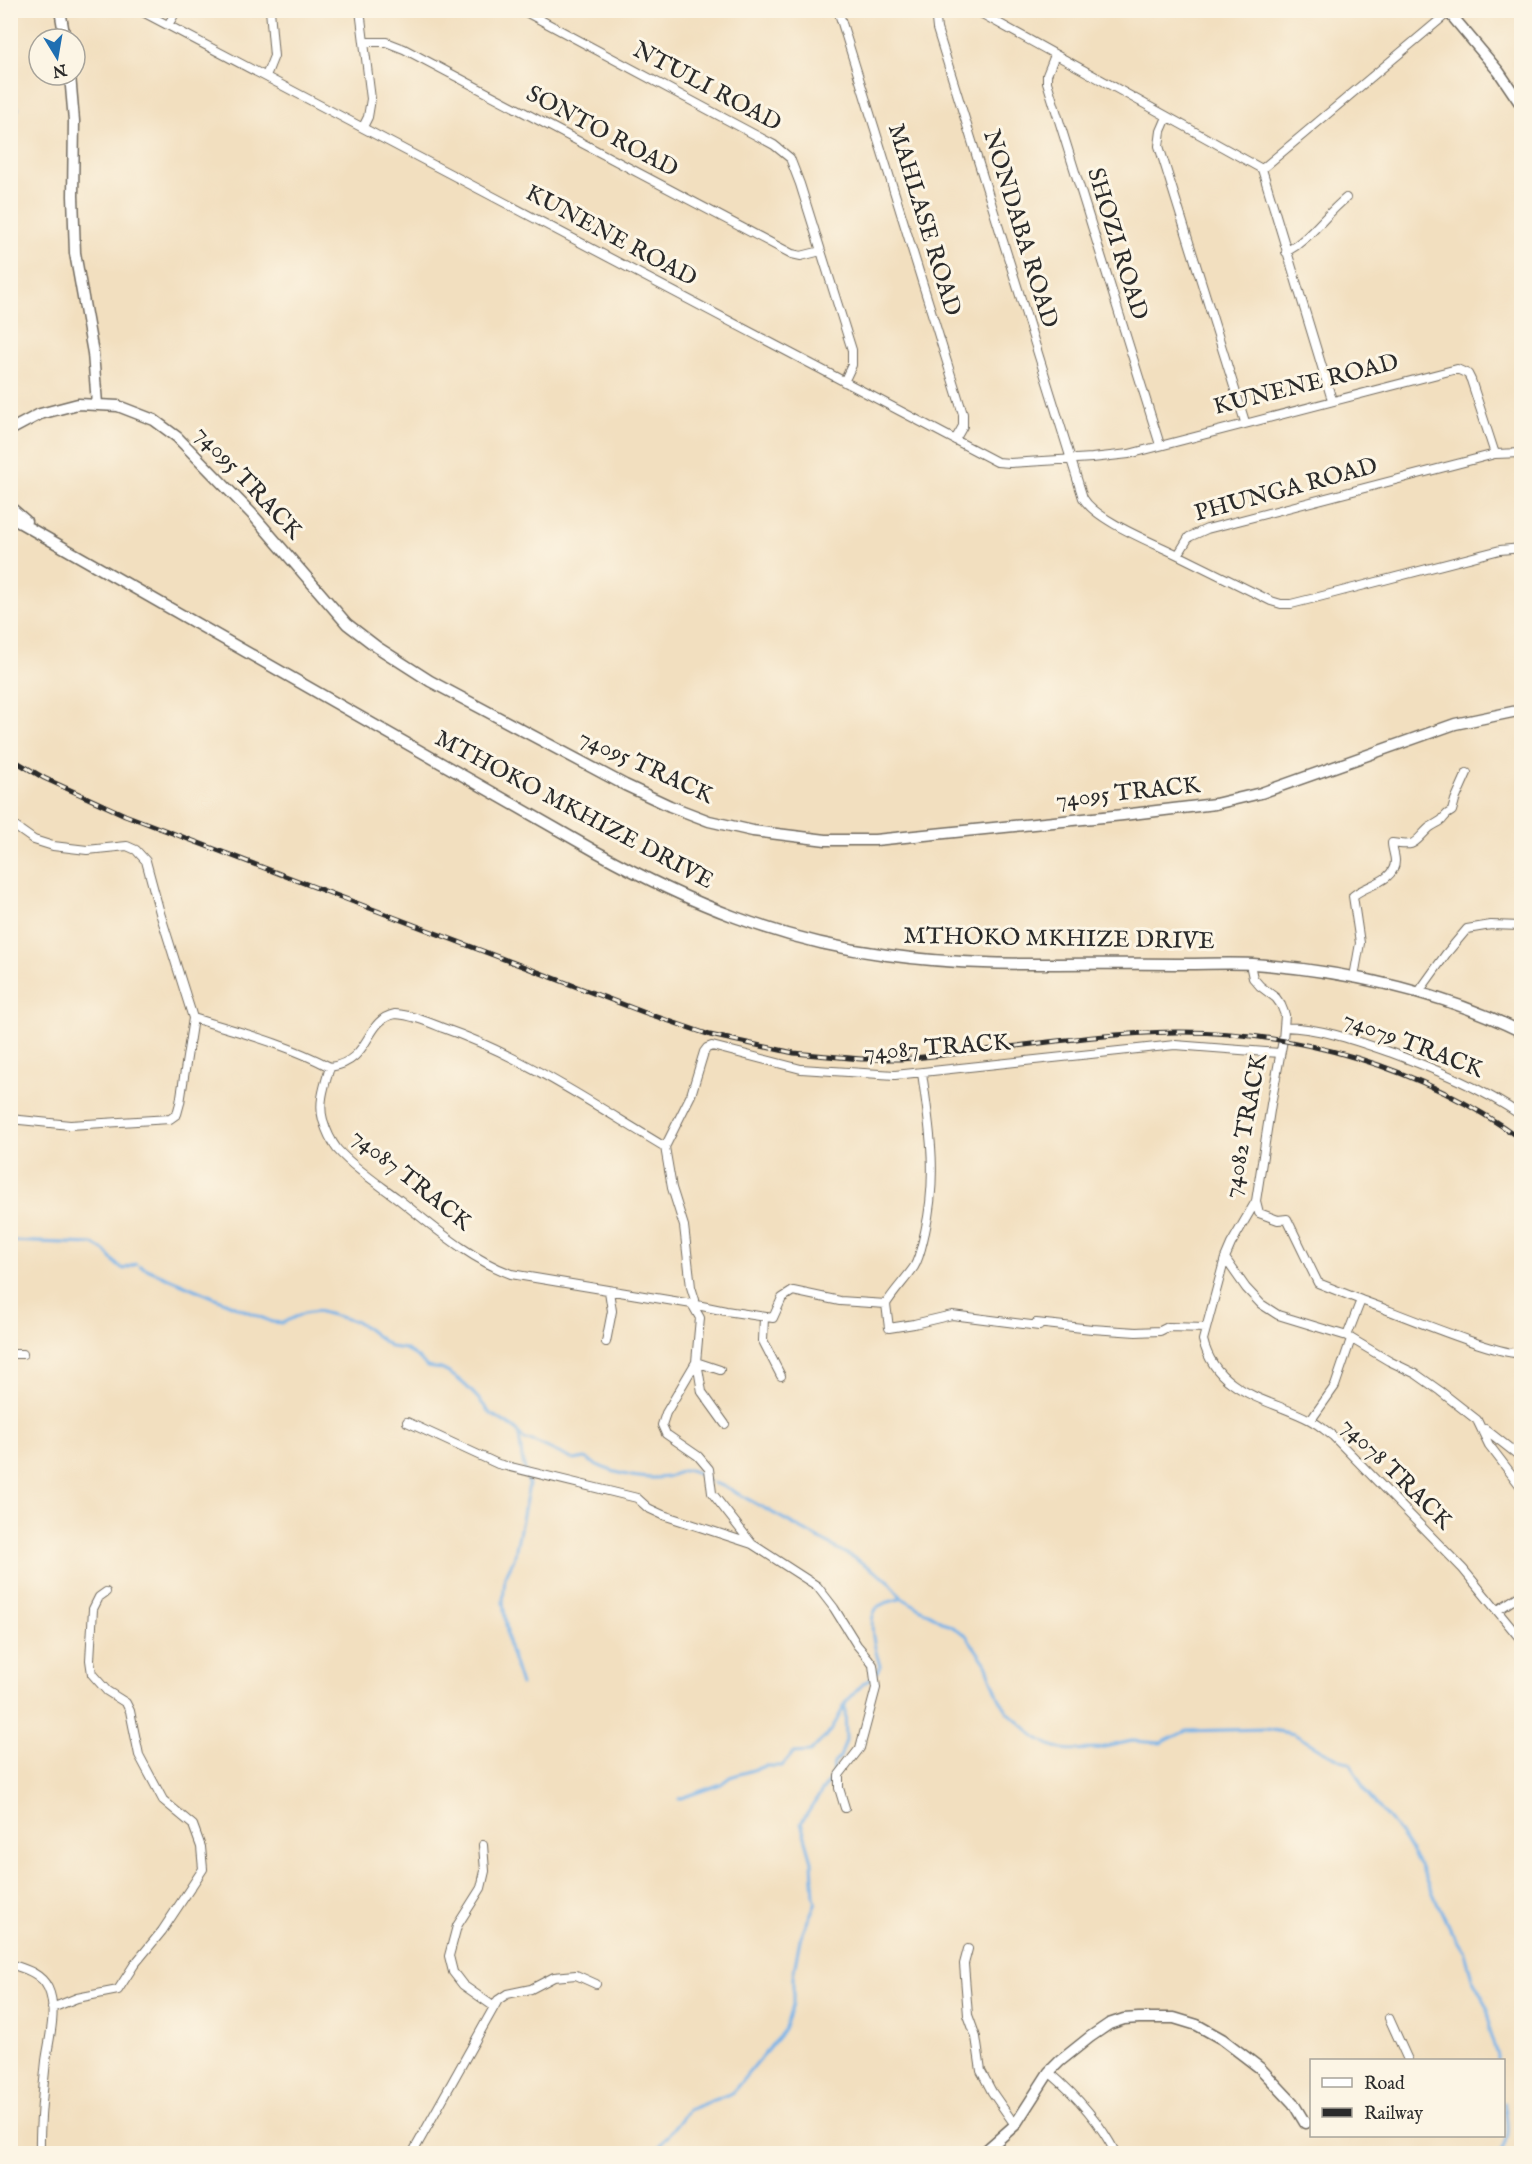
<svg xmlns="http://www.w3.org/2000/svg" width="1532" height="2164" font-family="'IM FELL English',serif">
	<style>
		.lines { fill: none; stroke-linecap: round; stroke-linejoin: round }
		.stream { stroke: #77b2e8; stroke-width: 3 }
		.minor-casing { stroke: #716a5f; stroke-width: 10 }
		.tertiary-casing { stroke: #716a5f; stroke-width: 13 }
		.minor { stroke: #fff; stroke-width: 8 }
		.tertiary { stroke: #fff; stroke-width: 10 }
		.rail-casing { stroke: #2b2b2b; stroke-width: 5 }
		.rail { stroke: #fcf5e5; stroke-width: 3; stroke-dasharray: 9; stroke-linecap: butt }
		.labels { text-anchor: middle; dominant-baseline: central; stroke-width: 6; stroke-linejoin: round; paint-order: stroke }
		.street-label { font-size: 24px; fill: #2b2b2b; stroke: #fcf5e5 }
	</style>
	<rect width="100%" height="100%" fill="#fcf5e5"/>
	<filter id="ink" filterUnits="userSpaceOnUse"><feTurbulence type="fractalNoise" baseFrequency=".0167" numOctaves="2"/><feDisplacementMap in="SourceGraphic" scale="12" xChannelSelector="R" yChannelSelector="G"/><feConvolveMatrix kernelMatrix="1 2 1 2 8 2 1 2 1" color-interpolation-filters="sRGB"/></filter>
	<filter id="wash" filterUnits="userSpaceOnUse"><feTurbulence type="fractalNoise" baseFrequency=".008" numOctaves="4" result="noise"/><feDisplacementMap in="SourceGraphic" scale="24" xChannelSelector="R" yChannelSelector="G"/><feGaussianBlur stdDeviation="1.35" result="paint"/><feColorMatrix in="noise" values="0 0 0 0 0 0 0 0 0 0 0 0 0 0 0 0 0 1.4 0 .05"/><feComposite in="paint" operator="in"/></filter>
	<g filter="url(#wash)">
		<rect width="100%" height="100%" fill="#f2dfbf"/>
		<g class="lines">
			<path class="stream" d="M10,124L18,108
				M10,1241L93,1244L105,1251L118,1266L124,1269L136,1264
				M140,1266L272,1322L282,1323L304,1313L317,1311L358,1322L391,1347L405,1349L419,1358L427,1367C431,1368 437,1368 441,1369C460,1377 477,1396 489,1412
				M491,1414L514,1428L525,1440L533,1441L574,1460L585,1458C605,1472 642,1481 666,1477C673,1476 680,1470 688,1470C695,1470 702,1477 708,1481
				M519,1435L522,1458L529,1485L514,1559L505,1577L503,1602L509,1647L521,1685
				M713,1483L726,1487L856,1559L888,1580L902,1598L966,1635L986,1664L999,1698L1008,1712L1036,1737L1055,1748L1071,1750L1095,1749L1132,1741L1161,1743L1186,1731L1266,1729L1294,1734L1323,1751L1351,1764L1365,1791L1397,1829L1421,1867L1449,1928L1465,1953L1472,1978L1488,2007L1489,2031L1497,2056V2060
				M679,1799L721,1784L730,1777L766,1766H782L793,1753L810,1752L831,1731L847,1701L864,1683L874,1677L880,1666C876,1653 865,1616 879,1606C885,1602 895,1601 902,1598
				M654,2154L688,2110L732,2093L784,2030L793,2005V1976L800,1939L816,1902L814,1897L812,1861L801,1823L832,1776L834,1763L840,1757L846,1740L845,1706
				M1500,2154C1510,2135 1508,2123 1504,2103"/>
		</g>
	</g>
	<g filter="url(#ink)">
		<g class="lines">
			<defs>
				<path id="minor" d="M139,10L997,462L1010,463L1092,458L1129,454L1457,369L1468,374L1471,380L1495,454
					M360,10L371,99L368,117L363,127
					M522,10L774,145L790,158L800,184L852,350V365L844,382
					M838,10L963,414V426L955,440
					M935,10L937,29L1083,498C1097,521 1152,542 1178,555
					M975,10L1262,169L1449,12
					M168,25L177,10
					M364,42H386L404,49L792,254L801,256L821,251
					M1055,55L1047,75V82L1160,445
					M266,76L274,56L270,10
					M1167,117L1161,131L1159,146L1245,422
					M1262,169L1332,400
					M1286,252C1311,238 1324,216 1346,198
					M1522,453L1495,454L1207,529L1189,537L1178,555L1271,601L1281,604H1291L1311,599L1500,550L1522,548
					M10,823L34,840L53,846L87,850L127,846L136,850L146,861L160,913L193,1018L180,1103L177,1114L170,1119L70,1125L10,1119
					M1250,964L1253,978L1260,986L1276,998L1281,1005L1285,1015L1283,1040L1271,1104L1256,1201L1231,1244L1225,1258L1203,1340C1216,1394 1270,1399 1310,1420C1318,1424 1326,1431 1333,1436L1463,1569L1522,1641
					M1354,977L1360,943L1353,896C1365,885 1395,882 1395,861C1395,855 1392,849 1392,843C1417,847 1413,843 1429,828C1433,825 1438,823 1442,820C1446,815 1446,814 1452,811L1455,800L1467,773
					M1418,993L1446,954L1467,929L1491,925L1522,926
					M395,1014C412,1015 428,1022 443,1028C523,1056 593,1104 665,1147L672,1188L684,1226L691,1287L695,1300L692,1304L511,1274C468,1258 433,1226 397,1198C377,1183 354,1168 337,1149C331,1141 326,1130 323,1120C318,1103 325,1084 330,1067C372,1061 364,1020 395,1014Z
					M193,1018C239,1032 287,1044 330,1067
					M1284,1027C1322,1028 1357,1041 1392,1053C1437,1070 1482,1088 1522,1116
					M665,1147L691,1095L704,1052L707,1048L712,1046L801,1069L895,1075L1175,1045L1280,1053
					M1256,1201L1259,1213L1278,1220L1287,1219L1318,1283L1361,1300L1347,1336
					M1225,1258L1246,1288L1261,1304L1278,1315L1347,1336L1389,1361L1416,1374L1440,1391L1477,1420L1489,1445L1522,1488
					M1361,1300C1387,1309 1503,1358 1522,1353
					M692,1304L726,1311L773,1318L782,1298L793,1291L840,1301L886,1304L889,1328L914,1324L952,1315L1039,1326L1036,1323L1092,1329L1136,1332L1160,1331L1168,1327L1206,1328
					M692,1304L700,1318L696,1362L666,1413L662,1425L666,1434L698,1456L709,1469L712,1493L752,1544
					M886,1304C894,1291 905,1280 914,1267C920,1257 922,1244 925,1232C938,1176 930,1129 922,1073
					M764,1317L763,1341L781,1376
					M606,1342L612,1311L609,1291
					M10,1354H23
					M696,1362L720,1370
					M697,1362L702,1392L725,1424
					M1311,1420L1335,1386L1351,1339
					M407,1422L498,1464L637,1498L648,1508L663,1515L752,1544L817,1586L834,1608L857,1645L868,1658L873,1665L876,1688L860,1748L839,1775V1788L845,1808
					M1485,1429L1522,1458
					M1498,1610L1522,1594
					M483,1845L485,1871L481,1888L457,1926L449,1956L453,1972L463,1985L493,2006
					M968,1949L964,1964L968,2015L976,2037L981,2071L992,2092L1015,2125
					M10,1964C25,1969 41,1973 48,1988C58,2010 49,2038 46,2061C43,2091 39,2123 40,2154
					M52,2008L77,1998L118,1990L134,1965L162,1931L203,1869L201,1847L193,1825L163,1800L139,1755L130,1711L126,1703L107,1691L92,1674L90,1660L93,1609L99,1597L106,1592
					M1389,2018L1408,2060
					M1049,2072C1076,2095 1100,2122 1116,2154
					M412,2154L498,2000L507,1994L531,1989L554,1977L576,1975L596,1984"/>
				<path id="tertiary" d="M60,10L65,39
					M1447,10L1499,72L1522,106
					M70,75L74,121L73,196L75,253L93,353L97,404
					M10,430L40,414L78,404L118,406L154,420L177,437L252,514L347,624L377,647L430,681L625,785L670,806L709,821L753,831L826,840H875L1123,815L1215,804L1261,793L1455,724L1522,710
					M10,507L26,521
					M10,517L595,851C689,903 779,941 887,955C985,969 1087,962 1185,964C1208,964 1230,963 1253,964C1344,971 1439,991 1522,1032
					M982,2154L1015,2125L1049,2072L1060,2061L1090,2037L1109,2024L1124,2019L1139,2018H1174L1197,2025L1222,2039L1260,2068L1293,2103L1305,2123"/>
			</defs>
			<use href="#minor" class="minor-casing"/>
			<use href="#tertiary" class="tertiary-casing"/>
			<use href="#minor" class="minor"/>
			<use href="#tertiary" class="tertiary"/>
			<defs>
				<path id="rail" d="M10,758L44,778L125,815L643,1012L710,1035L794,1053L861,1059H900C992,1052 1085,1033 1176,1032C1298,1031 1423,1067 1522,1140"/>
			</defs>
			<use href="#rail" class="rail-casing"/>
			<use href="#rail" class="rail"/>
		</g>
	</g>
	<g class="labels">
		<g class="street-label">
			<text transform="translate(707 87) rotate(28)">NTULI ROAD</text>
			<text transform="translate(602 132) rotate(28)">SONTO ROAD</text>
			<text transform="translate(924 220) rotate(73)">MAHLASE ROAD</text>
			<text transform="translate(1020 229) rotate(73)">NONDABA ROAD</text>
			<text transform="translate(611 236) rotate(28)">KUNENE ROAD</text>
			<text transform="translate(1117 244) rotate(73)">SHOZI ROAD</text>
			<text transform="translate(1306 385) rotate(-14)">KUNENE ROAD</text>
			<text transform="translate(248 483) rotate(47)">74095 TRACK</text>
			<text transform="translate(1286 490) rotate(-15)">PHUNGA ROAD</text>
			<text transform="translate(646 767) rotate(25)">74095 TRACK</text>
			<text transform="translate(1128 793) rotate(-6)">74095 TRACK</text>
			<text transform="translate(574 810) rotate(28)">MTHOKO MKHIZE DRIVE</text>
			<text transform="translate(1059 939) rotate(1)">MTHOKO MKHIZE DRIVE</text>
			<text transform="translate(1413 1045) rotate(21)">74079 TRACK</text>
			<text transform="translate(937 1048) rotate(-4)">74087 TRACK</text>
			<text transform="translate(1246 1126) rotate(-79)">74082 TRACK</text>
			<text transform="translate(411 1180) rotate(39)">74087 TRACK</text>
			<text transform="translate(1396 1474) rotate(45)">74078 TRACK</text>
		</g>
	</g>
	<rect width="1532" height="2164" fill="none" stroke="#fcf5e5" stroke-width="36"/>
	<rect x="1310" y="2059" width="195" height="78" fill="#fcf5e5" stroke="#a8a49b" stroke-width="1.5"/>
	<rect x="1322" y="2078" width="30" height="9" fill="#ffffff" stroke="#a8a49b" stroke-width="1.5"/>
	<text x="1364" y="2089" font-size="18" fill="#2b2b2b">Road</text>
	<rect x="1322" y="2108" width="30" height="9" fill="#2b2b2b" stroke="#a8a49b" stroke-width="1.5"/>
	<text x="1364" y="2119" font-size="18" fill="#2b2b2b">Railway</text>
	<g transform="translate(57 57) rotate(169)"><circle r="28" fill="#fcf5e5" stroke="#a8a49b" stroke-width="1.5"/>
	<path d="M0-4.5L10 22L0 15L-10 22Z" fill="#1f6fb2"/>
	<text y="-9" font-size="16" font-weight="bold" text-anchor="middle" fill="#2b2b2b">N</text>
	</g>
</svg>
